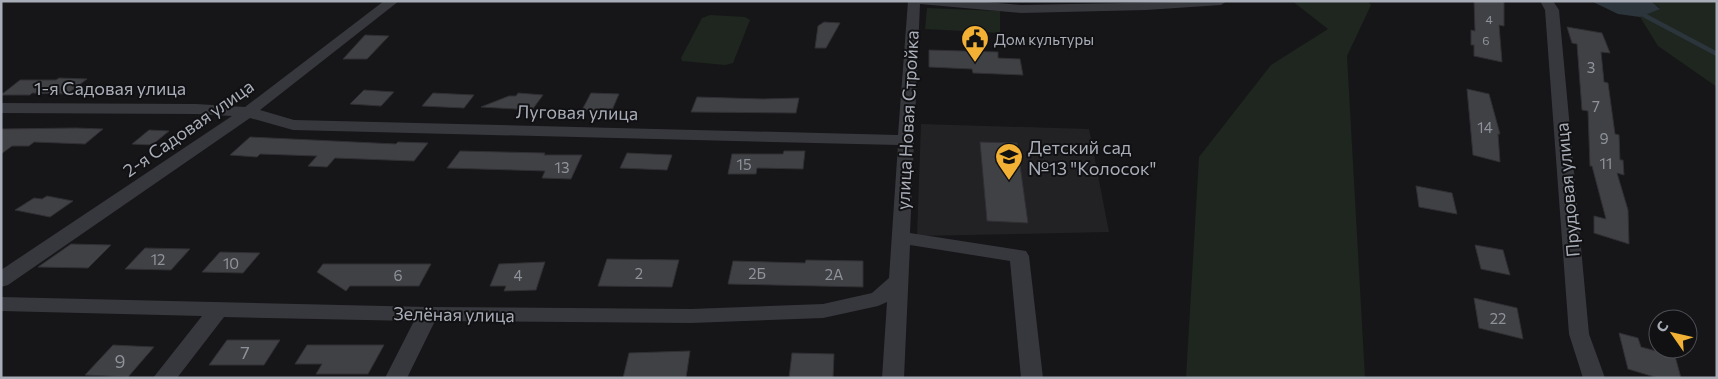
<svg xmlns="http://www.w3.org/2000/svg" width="1718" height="379" font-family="Commissioner,sans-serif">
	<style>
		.built { fill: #222225 }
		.green { fill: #1e261f }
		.water { fill: #2c353c }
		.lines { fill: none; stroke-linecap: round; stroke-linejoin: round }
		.stream { stroke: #2c353c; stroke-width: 4.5 }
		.building { fill: #404145; stroke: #303034 }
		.minor { fill: #37383d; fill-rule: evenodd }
		.labels { text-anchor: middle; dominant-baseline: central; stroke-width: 4; stroke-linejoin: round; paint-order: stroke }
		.far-number-label { font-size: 12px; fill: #8e929b }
		.far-poi-label { font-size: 15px; fill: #a8adb8; stroke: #111113; text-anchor: start }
		.number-label { font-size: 15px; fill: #8e929b }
		.street-label { font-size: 18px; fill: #a8adb8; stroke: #111113 }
		.poi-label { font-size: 18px; fill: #a8adb8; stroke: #111113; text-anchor: start }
		.near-number-label { font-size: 18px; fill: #8e929b }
	</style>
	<rect width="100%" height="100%" fill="#161618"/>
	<path class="built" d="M921,124L1089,129L1109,232L917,236Z"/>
	<path class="green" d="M1292,1H1367L1371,5L1347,56L1365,378H1186L1199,157L1271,65L1328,29Z
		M1651,1H1717V87L1658,46L1640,17L1660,8Z
		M927,8L1000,11V33L925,29Z
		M710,15L745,17L750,20L733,63L725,65L682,61L681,58L702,18Z"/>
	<path class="water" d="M1591,1H1651L1660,9L1640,17L1618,14Z"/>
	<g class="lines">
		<path class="stream" d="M1638,12L1717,54"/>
	</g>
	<path class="building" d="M1474,1H1504V26L1499,25L1502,62L1474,56V45H1471V30L1475,31Z
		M824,22L840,23L826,48H815L818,26Z
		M1567,27L1602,33L1610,53L1601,52L1604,82L1608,83L1615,134L1619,135L1620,160H1623L1624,175L1617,173L1628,210L1629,244L1594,233V216L1606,219L1592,166H1590L1588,111L1582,110L1577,44L1572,43Z
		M365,35L389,36L367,59H343Z
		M929,50L998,52V58L1020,59L1023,75L973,73L972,69L929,67Z
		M59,78L87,79L67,94L32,93L30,95H1L20,80H56Z
		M1467,89L1489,94L1500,134H1498L1500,162L1473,155Z
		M364,90L394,92L381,106L350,104Z
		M433,93L474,95L464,108L422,106Z
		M518,93L543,95L532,110L481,107L509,96H516Z
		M591,93L619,94L612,110H582Z
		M697,97L763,99L799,98L796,113L691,112Z
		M76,128L103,129L85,144L34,142L29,146H12L1,154V129Z
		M149,130L169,131L152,145L132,144Z
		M250,137L396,144L398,142L428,143L414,161L335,158L327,167L308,166L317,156L260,154L257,157L230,155Z
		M980,142L1017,143L1028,223L987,221Z
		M460,151L545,153L544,155H582L571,179L542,178L545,171L447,168Z
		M784,151H805L803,169L757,168L756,174H728L732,154H783Z
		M627,153L672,155L667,170L620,168Z
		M1416,186L1452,193L1457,214L1419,207Z
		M47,196L73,201L50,217L15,210L34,198L42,199Z
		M71,244L111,245L88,268L38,267Z
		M1475,245L1503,250L1510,275L1481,269Z
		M145,248L190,249L171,270L125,269Z
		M220,252L260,253L243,273L202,272Z
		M607,259L679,260L672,287L598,286Z
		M806,260L863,261V287L728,284L733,261L805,263Z
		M545,262L536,290L504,291L506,286H490L499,264Z
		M323,264H431L419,286H350L346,291L317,272Z
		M1474,298L1517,308L1523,339L1479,328Z
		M1619,333L1638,338L1641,347L1675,356L1681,378H1658L1628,369Z
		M227,340H280L264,365H209Z
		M113,345L154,347L128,377L85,375Z
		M307,345H384L368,374H316L322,364H295Z
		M690,351L686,378H623L629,353Z
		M792,353L834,354L833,378H789Z"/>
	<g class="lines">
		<path class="minor" d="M384,1H399L260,110L294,120L898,135L908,1H975L1021,5L1227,1L1221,5L1146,10L1021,13L920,4L910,233L1026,251L1029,256L1043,378H1021L1010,261L910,245L904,378H882L887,302L878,306L823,318L691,323L435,321L407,378H385L414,321L224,317L177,378H153L202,316L1,311V297L428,307L691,309L823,304L872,293L889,278L898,145L293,130L250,118L8,285L1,287V270L232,116L196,114L1,113V103L196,104L245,107Z
			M1540,1H1553L1559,10L1589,334L1605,378H1583L1569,334L1545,10Z"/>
	</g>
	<defs>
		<symbol id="civic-pin" viewBox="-11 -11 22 30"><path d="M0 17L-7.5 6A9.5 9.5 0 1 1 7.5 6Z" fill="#f2b134" stroke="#111113"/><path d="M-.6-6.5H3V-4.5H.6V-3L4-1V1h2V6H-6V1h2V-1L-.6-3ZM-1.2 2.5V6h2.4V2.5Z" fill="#111"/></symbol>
		<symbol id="school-pin" viewBox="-11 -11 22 30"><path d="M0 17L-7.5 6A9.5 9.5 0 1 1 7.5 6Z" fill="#f2b134" stroke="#111113"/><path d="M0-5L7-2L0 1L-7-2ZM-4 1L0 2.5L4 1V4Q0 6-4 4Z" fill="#111"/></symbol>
	</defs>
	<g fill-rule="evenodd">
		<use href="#civic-pin" x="959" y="23" width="32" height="43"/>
		<use href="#school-pin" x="993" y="141" width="32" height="43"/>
	</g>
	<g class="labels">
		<g class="far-number-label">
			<text x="1489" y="19">4</text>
			<text x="1486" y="40">6</text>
		</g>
		<g class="far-poi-label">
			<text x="994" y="39">Дом культуры</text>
		</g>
		<g class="number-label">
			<text x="1591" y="67">3</text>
			<text x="1596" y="106">7</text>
			<text x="1485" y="127">14</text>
			<text x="1604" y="138">9</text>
			<text x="1606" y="163">11</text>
			<text x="744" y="164">15</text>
			<text x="562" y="167">13</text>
			<text x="158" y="259">12</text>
			<text x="231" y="263">10</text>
			<text x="639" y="273">2</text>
			<text x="757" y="273">2Б</text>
			<text x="834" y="274">2А</text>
			<text x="398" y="275">6</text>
			<text x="518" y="275">4</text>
			<text x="1498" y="318">22</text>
		</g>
		<g class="street-label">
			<text x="110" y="88">1-я Садовая улица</text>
			<text transform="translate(577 112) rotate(1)">Луговая улица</text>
			<text transform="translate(907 120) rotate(-87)">улица Новая Стройка</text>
			<text transform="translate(188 128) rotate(-35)">2-я Садовая улица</text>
			<text transform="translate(1567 190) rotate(-95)">Прудовая улица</text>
			<text transform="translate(454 314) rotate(1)">Зелёная улица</text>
		</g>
		<g class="poi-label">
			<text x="1028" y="147">Детский сад<tspan x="1028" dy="21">№13 "Колосок"</tspan></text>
		</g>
		<g class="near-number-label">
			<text x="245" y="352">7</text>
			<text x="120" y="361">9</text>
		</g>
	</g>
	<rect width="1718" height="379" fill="none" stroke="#a8adb8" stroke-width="5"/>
	<g transform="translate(1673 334) rotate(304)"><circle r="24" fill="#111113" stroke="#4d4f55"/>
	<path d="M0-4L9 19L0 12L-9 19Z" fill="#f2b134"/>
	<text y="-8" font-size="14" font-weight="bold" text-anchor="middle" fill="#a8adb8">С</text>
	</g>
</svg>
